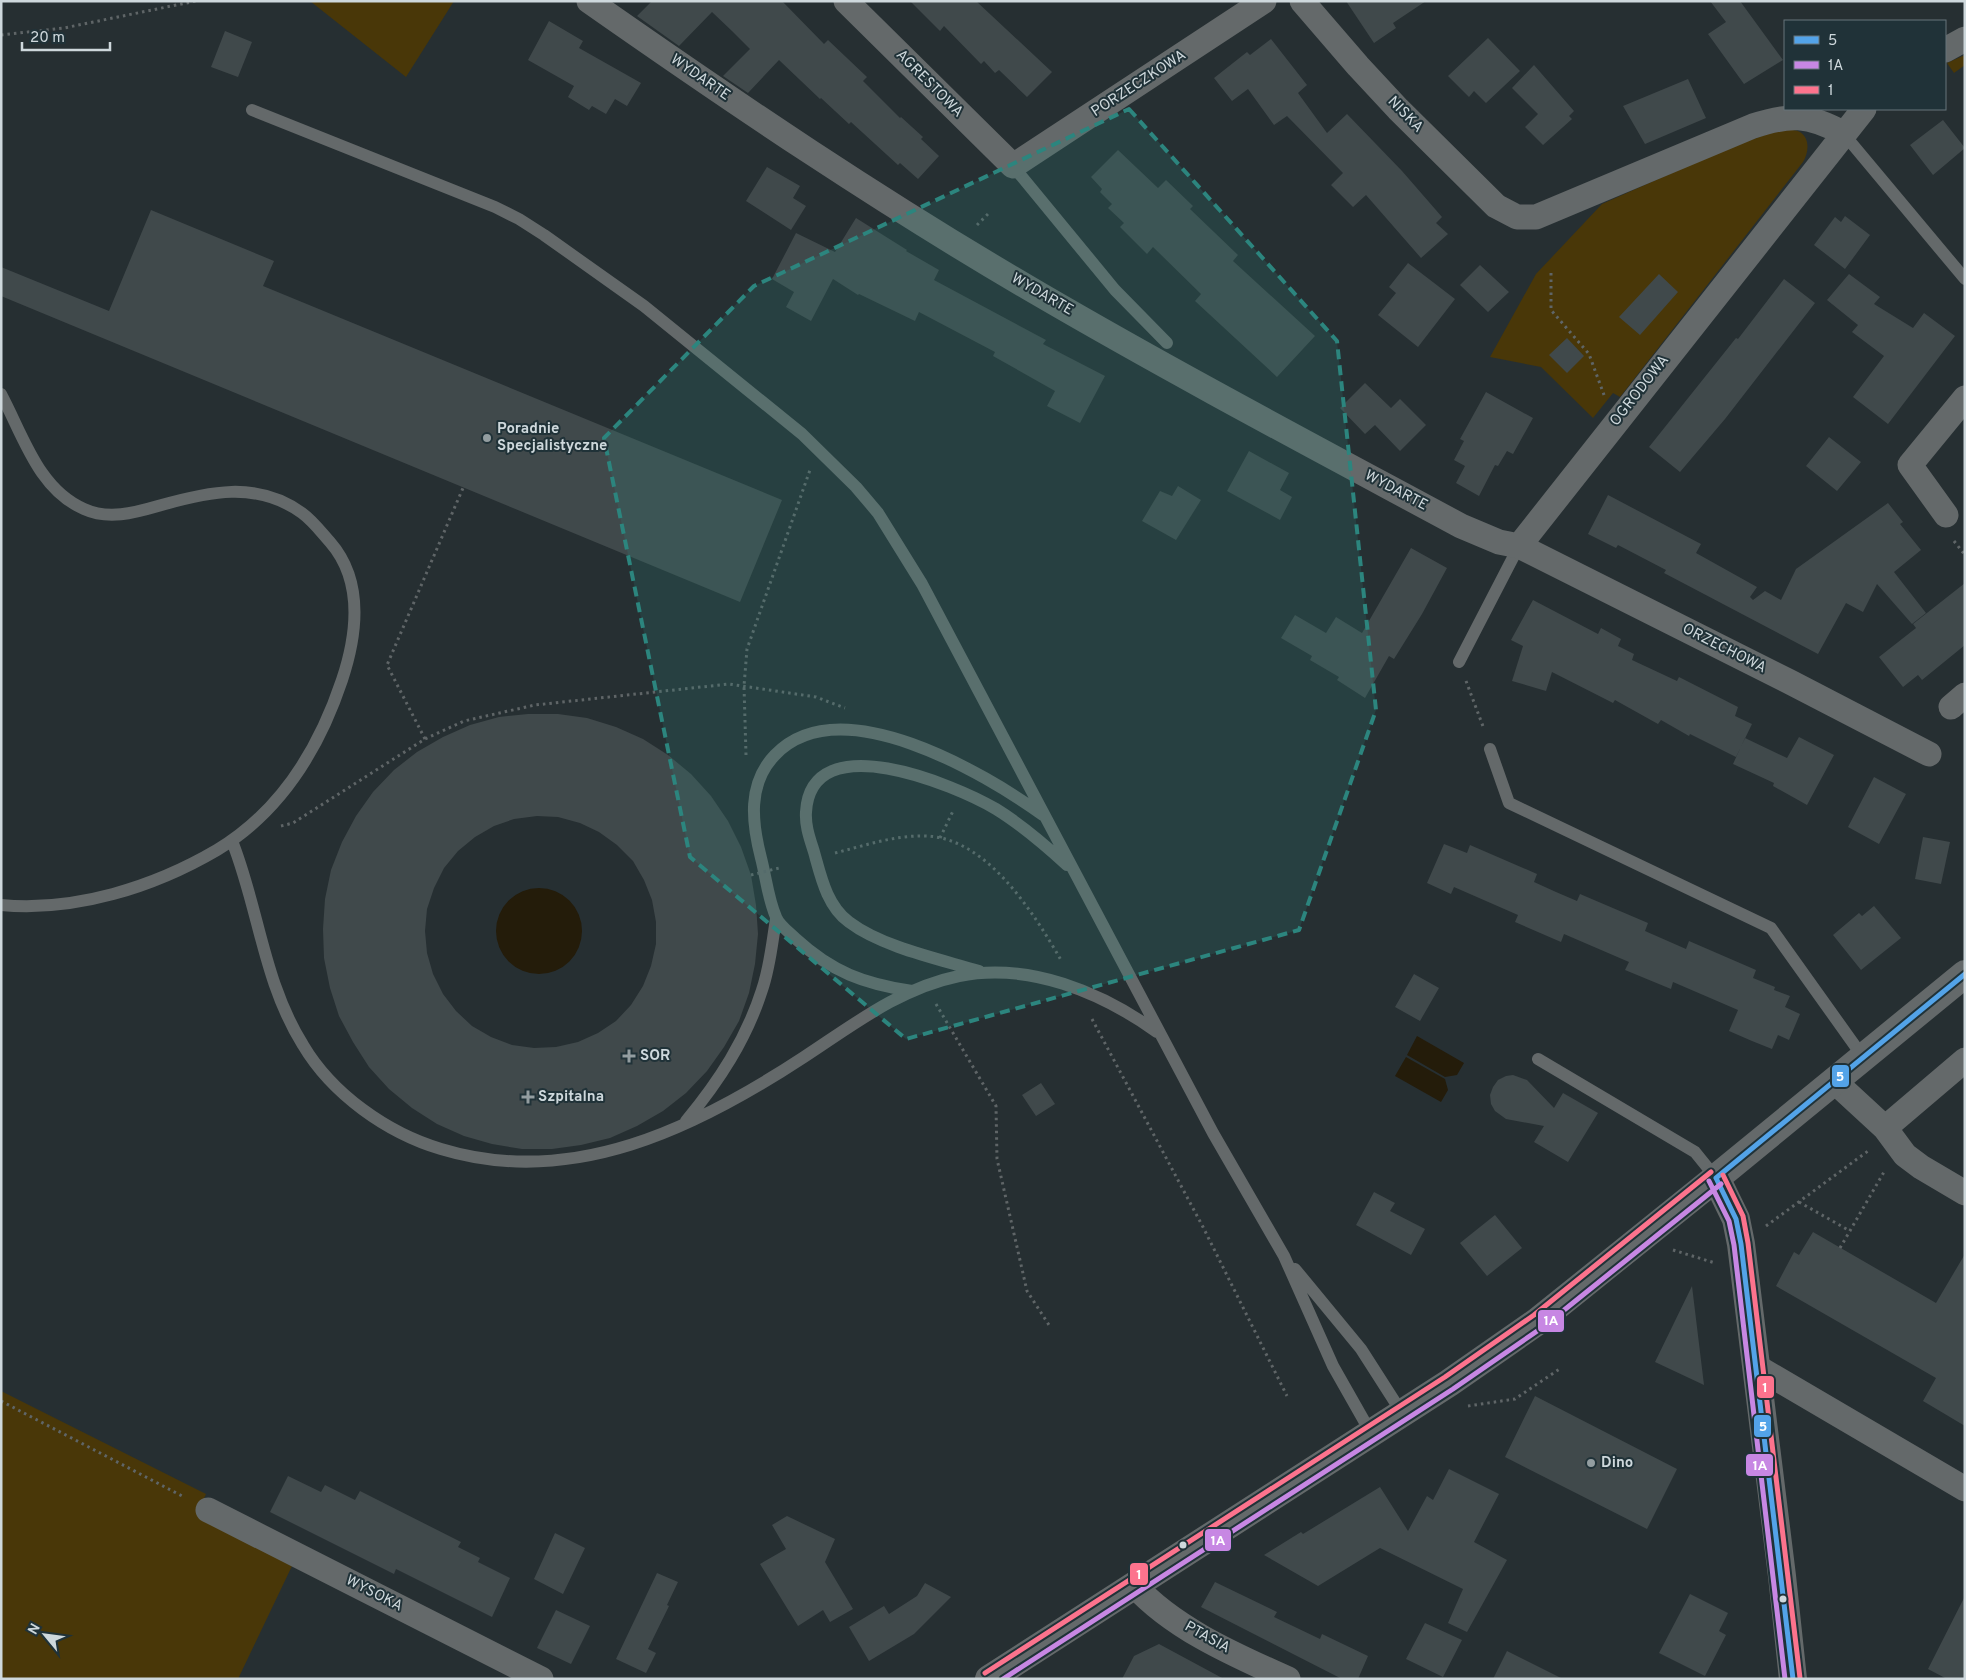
<svg xmlns="http://www.w3.org/2000/svg" width="1966" height="1680" font-family="Overpass,sans-serif">
	<style>
		.green { fill: #493708 }
		.water { fill: #241c0a }
		.building { fill: #40494b; fill-rule: evenodd }
		.lines { fill: none; stroke-linecap: round; stroke-linejoin: round }
		.path { stroke: #5f6567; stroke-width: 3; stroke-dasharray: 2.5 4; stroke-linecap: butt }
		.service { stroke: #64696a; stroke-width: 12 }
		.minor { stroke: #64696a; stroke-width: 25 }
		.tertiary { stroke: #64696a; stroke-width: 28 }
		.path-bridge { stroke: #5f6567; stroke-width: 3; stroke-dasharray: 2.5 4; stroke-linecap: butt }
		.bus-1-casing { stroke: #203238; stroke-width: 9 }
		.bus-2-casing { stroke: #203238; stroke-width: 9 }
		.bus-3-casing { stroke: #203238; stroke-width: 9 }
		.bus-1 { stroke: #53a3e8; stroke-width: 5 }
		.bus-2 { stroke: #c787e3; stroke-width: 5 }
		.bus-3 { stroke: #fc738d; stroke-width: 5 }
		.marked { fill: #2c857e; fill-opacity: 0.2; stroke: #2c857e; stroke-width: 4; stroke-dasharray: 10 6; stroke-linejoin: round }
		.poi-dot { fill: #939da0; stroke: #203238; stroke-width: 2 }
		.bus-dot { fill: #ced8dc; stroke: #203238; stroke-width: 2 }
		.labels { text-anchor: middle; dominant-baseline: central; stroke-width: 4; stroke-linejoin: round; paint-order: stroke }
		.street-label { font-size: 15px; fill: #ced8dc; stroke: #203238 }
		.poi-label { font-size: 15px; font-weight: bold; fill: #ced8dc; stroke: #203238; text-anchor: start }
		.line-badge { stroke: #203238; stroke-width: 2 }
		.badge-label { font-size: 14px; text-anchor: middle; font-weight: bold; fill: #fff }
	</style>
	<rect width="100%" height="100%" fill="#262f32"/>
	<path class="green" d="M310,1H454L406,77Z
		M1965,55V65L1954,73L1947,63Z
		M1779,130C1786,130 1794,129 1800,132C1811,139 1808,154 1803,162L1620,397L1613,393L1593,418L1541,367L1490,357L1536,274L1602,204L1728,148Z
		M1,1391L206,1494L197,1514L292,1566L238,1679H1Z"/>
	<path class="water" d="M496 931a43 43 0 1 1 86 0a43 43 0 1 1-86 0Z
		M1417,1036L1464,1063L1457,1075L1445,1077L1407,1055Z
		M1406,1057L1445,1079L1448,1090L1441,1102L1395,1076Z"/>
	<path class="building" d="M652,1H782L824,44L828,40L867,77L863,81L900,118L901,117L923,137L921,139L939,156L918,179L900,163L898,165L851,122L849,124L821,98L820,99L779,60L748,93L723,76L750,49L732,31L712,12L679,46L637,16Z
		M910,1H976L1052,72L1027,97L999,70L995,73L984,61L981,64L944,26L940,31Z
		M1346,1H1426L1393,23L1396,28L1374,43Z
		M1710,1H1740L1783,60L1744,84L1708,34L1726,22Z
		M549,21L583,41L579,48L641,83L627,106L615,99L606,114L592,106L589,110L568,97L574,86L528,60Z
		M225,31L252,42L238,77L211,67Z
		M1488,38L1520,71L1486,103L1474,91L1469,97L1448,76Z
		M1271,39L1307,85L1298,93L1327,133L1347,114L1402,171L1442,217L1436,223L1448,234L1421,258L1366,195L1353,207L1331,185L1343,173L1287,116L1274,125L1248,89L1232,101L1214,78L1247,52L1250,55Z
		M1534,65L1574,111L1569,116L1572,119L1543,145L1525,127L1538,114L1512,88Z
		M1688,79L1706,118L1645,144L1623,106Z
		M1943,120L1965,148L1933,175L1910,145Z
		M1118,150L1158,188L1166,180L1193,206L1190,209L1238,255L1233,261L1315,336L1277,377L1195,301L1201,294L1153,247L1147,254L1120,227L1124,223L1108,208L1112,204L1100,192L1102,189L1091,177Z
		M767,167L800,186L793,198L806,206L791,230L746,201Z
		M151,210L274,261L263,286L782,500L740,602L1,296V267L109,311Z
		M1845,216L1870,235L1845,269L1814,245L1835,217L1841,222Z
		M856,218L907,250L906,251L939,270L934,280L1046,340L1043,344L1105,376L1080,423L1047,406L1055,391L993,356L995,352L919,312L915,321L859,294L858,295L833,279L811,321L786,307L794,292L772,279L796,233L835,252Z
		M1408,263L1455,299L1418,347L1378,315L1396,293L1389,287Z
		M1480,265L1509,292L1488,312L1460,285Z
		M1659,274L1678,292L1640,335L1619,317Z
		M1849,274L1880,297L1874,304L1913,328L1924,313L1955,336L1888,424L1853,397L1884,356L1852,332L1858,325L1827,300Z
		M1784,279L1815,303L1725,419L1680,472L1649,447L1736,338L1738,339Z
		M1567,338L1584,356L1567,373L1549,355Z
		M1365,383L1391,408L1400,399L1426,425L1400,451L1375,425L1365,434L1340,408Z
		M1486,392L1533,418L1513,454L1507,451L1498,466L1495,465L1479,496L1456,483L1465,466L1454,460L1464,441L1460,439Z
		M1829,437L1861,462L1837,491L1806,466Z
		M1249,451L1289,473L1280,490L1292,497L1280,520L1227,491Z
		M1178,486L1201,500L1176,540L1142,521L1160,491L1172,496Z
		M1608,495L1701,544L1696,553L1757,587L1750,597L1753,600L1765,591L1781,600L1796,569L1888,503L1903,522L1900,524L1921,550L1894,572L1926,613L1912,624L1877,584L1863,612L1846,603L1818,654L1664,573L1666,570L1618,545L1616,548L1588,534Z
		M1411,548L1447,568L1422,614L1394,659L1389,656L1365,698L1337,680L1339,677L1310,660L1312,656L1281,638L1295,615L1326,633L1336,617L1362,633Z
		M1965,583V645L1922,680L1918,675L1903,687L1879,657L1916,628L1913,624Z
		M1533,600L1598,634L1601,628L1621,639L1618,646L1634,654L1632,660L1677,681L1679,677L1738,707L1735,716L1752,724L1736,757L1690,734L1689,736L1661,720L1658,724L1615,700L1613,703L1552,672L1546,691L1512,681L1523,646L1511,640Z
		M528,714H558L587,718L616,727L643,739L668,755L691,774L711,796L728,821L741,847L751,875L756,905L758,934L755,964L749,993L739,1021L724,1047L707,1071L686,1093L663,1111L637,1126L610,1138L581,1145L552,1149H522L492,1144L464,1136L437,1124L412,1108L389,1089L369,1067L353,1042L339,1016L330,988L324,958L323,929L325,899L331,870L342,842L356,816L373,792L394,770L417,752L443,737L470,725L499,717ZM537,816L558,817L580,823L599,832L617,845L633,861L644,880L652,900L656,922V944L651,966L643,986L631,1005L616,1021L598,1033L578,1042L556,1047L534,1048L512,1045L491,1037L472,1026L456,1011L443,994L433,974L427,953L425,931L427,909L434,888L444,868L458,851L475,837L494,826L514,819Z
		M1799,737L1834,755L1807,805L1773,786L1774,783L1733,764L1745,738L1787,758Z
		M1874,777L1906,794L1879,844L1848,827Z
		M1923,837L1950,842L1941,884L1915,879Z
		M1444,844L1467,853L1470,845L1537,874L1534,882L1556,892L1577,901L1580,894L1648,923L1645,931L1686,949L1689,941L1756,970L1753,978L1775,987L1774,990L1790,996L1785,1007L1800,1014L1789,1040L1778,1035L1772,1049L1752,1041L1729,1031L1738,1010L1673,982L1671,989L1625,970L1629,962L1564,934L1561,942L1515,922L1518,915L1454,887L1451,894L1427,883Z
		M1874,906L1901,938L1861,970L1833,935L1859,913L1862,916Z
		M1414,974L1439,988L1420,1021L1395,1007Z
		M1513,1075L1527,1080L1554,1108L1563,1093L1598,1113L1568,1162L1534,1142L1544,1126L1506,1119L1495,1111L1491,1104L1490,1095L1493,1087L1498,1080L1506,1076Z
		M1041,1083L1055,1104L1036,1116L1022,1095Z
		M1374,1192L1395,1203L1390,1211L1425,1229L1411,1255L1356,1225Z
		M1495,1215L1522,1248L1487,1276L1460,1243Z
		M1813,1232L1936,1303L1965,1254V1426L1923,1401L1936,1378L1776,1286L1794,1252L1799,1255Z
		M1692,1286L1704,1385L1655,1362Z
		M1535,1396L1677,1469L1647,1529L1505,1457Z
		M1449,1469L1499,1494L1474,1542L1507,1560L1467,1632L1448,1623L1463,1589L1380,1548L1318,1586L1264,1555L1301,1532L1303,1534L1380,1487L1408,1531L1427,1496L1433,1500Z
		M288,1476L321,1492L325,1485L355,1500L360,1491L461,1542L458,1547L480,1558L478,1562L510,1578L492,1617L396,1569L394,1574L270,1512Z
		M787,1516L835,1539L825,1562L853,1609L830,1622L823,1610L798,1626L760,1564L786,1549L772,1525Z
		M555,1533L585,1548L563,1594L534,1579Z
		M657,1573L678,1582L667,1605L669,1606L648,1649L656,1653L646,1673L616,1659Z
		M1215,1582L1277,1612L1274,1617L1320,1639L1322,1634L1368,1656L1358,1679H1342L1201,1607Z
		M925,1583L951,1597L914,1634L869,1661L849,1627L884,1606L889,1614L917,1596Z
		M1690,1594L1728,1613L1719,1631L1726,1635L1705,1676L1659,1653Z
		M1965,1596V1679H1947L1928,1669Z
		M556,1610L590,1626L571,1664L537,1648Z
		M1425,1623L1462,1640L1443,1677L1406,1659Z
		M1159,1644L1224,1679H1122L1134,1656Z
		M1507,1651L1563,1679H1493Z"/>
	<g class="lines">
		<path class="path" d="M1,35L64,28L196,1
			M977,225L988,214
			M1551,273V310L1589,354L1604,395
			M1954,541L1965,555
			M1466,681L1484,729
			M425,739L387,665L463,488
			M746,755L744,686L747,649L810,470
			M281,826L293,823L425,739L464,721L535,705L729,684L816,697L845,708
			M940,838L953,811
			M835,853C863,846 892,836 921,836C985,834 1033,912 1061,960
			M936,1004L996,1106L997,1159L1027,1291L1049,1325
			M1092,1019L1203,1227L1287,1396
			M1799,1202L1850,1231
			M1766,1226L1868,1151
			M1840,1248L1884,1172
			M1673,1250L1715,1263
			M1,1401L184,1497
			M1468,1406L1515,1399L1561,1368"/>
		<path class="service" d="M252,110L495,207L519,219L544,235L644,306L802,434L856,487L878,513L922,584L1213,1133L1284,1256L1333,1366L1371,1433
			M1843,133L1965,279
			M1013,166L1115,290L1167,343
			M1,394C23,435 38,489 84,509C108,520 134,513 158,506C207,492 257,480 302,513C313,521 321,532 330,542C364,581 357,635 342,680C319,749 280,812 217,850C154,887 75,912 1,905
			M1459,662L1519,546
			M1490,749L1509,803L1771,928L1863,1057
			M232,841C259,909 263,981 303,1045C332,1094 387,1133 441,1149C572,1189 696,1128 804,1057C853,1025 900,988 959,976C1029,962 1101,992 1157,1032
			M979,971C939,959 882,947 849,922C827,906 821,877 814,852C810,839 805,826 806,812C811,724 955,785 996,809C1022,825 1044,844 1067,865
			M912,991C864,984 832,972 796,939C790,933 779,925 776,917C768,899 766,877 761,858C752,823 747,784 775,755C840,687 984,773 1043,815
			M1538,1059L1695,1152L1716,1178
			M686,1121C719,1081 746,1040 762,990C770,967 772,943 776,919
			M1295,1269L1361,1349L1402,1413"/>
		<path class="minor" d="M589,1C736,104 884,204 1039,294C1178,375 1320,450 1461,526L1499,542L1519,546L1790,682L1929,754
			M846,1L1013,166L1264,1
			M1302,1L1358,66L1398,109L1496,206L1517,217H1536L1753,126C1790,114 1808,114 1843,133
			M1945,50L1965,39
			M1946,515L1910,465L1965,398
			M1519,546L1864,109
			M1951,707L1965,695
			M1834,1081L1885,1128L1965,1060
			M1885,1128L1905,1155L1921,1167L1965,1193
			M1757,1367L1965,1489
			M208,1510L541,1679
			M1134,1585C1174,1629 1235,1655 1288,1679"/>
		<path class="tertiary" d="M1716,1178L1736,1219L1741,1244L1782,1576L1793,1679
			M989,1679L1449,1383L1538,1321L1716,1178L1965,974"/>
		<path class="path-bridge" d="M751,875L779,868"/>
		<defs>
			<path id="bus-1" d="M1716,1178L1736,1219L1741,1244L1793,1679
				M1716,1178L1965,974"/>
			<path id="bus-2" d="M1709,1181L1729,1221L1734,1245L1785,1679
				M1003,1679L1453,1389L1543,1327L1721,1184"/>
			<path id="bus-3" d="M1723,1175L1743,1216L1748,1243L1800,1678
				M985,1673L1445,1377L1534,1315L1711,1172"/>
		</defs>
		<use href="#bus-1" class="bus-1-casing"/>
		<use href="#bus-2" class="bus-2-casing"/>
		<use href="#bus-3" class="bus-3-casing"/>
		<use href="#bus-1" class="bus-1"/>
		<use href="#bus-2" class="bus-2"/>
		<use href="#bus-3" class="bus-3"/>
	</g>
	<path class="marked" d="M1129,109L1337,341L1376,710L1299,930L906,1039L690,857L604,438L754,286Z"/>
	<g class="poi-dot">
		<circle cx="487" cy="438" r="5"/>
		<path d="M626.5 1048.5h5v5h5v5h-5v5h-5v-5h-5v-5h5z"/>
		<path d="M525.5 1089.5h5v5h5v5h-5v5h-5v-5h-5v-5h5z"/>
		<circle cx="1591" cy="1463" r="5"/>
	</g>
	<g class="bus-dot">
		<circle cx="1183" cy="1545" r="4.5"/>
		<circle cx="1783" cy="1599" r="4.5"/>
	</g>
	<g class="labels">
		<g class="street-label">
			<text transform="translate(700 78) rotate(35)">WYDARTE</text>
			<text transform="translate(929 84) rotate(45)">AGRESTOWA</text>
			<text transform="translate(1139 84) rotate(-33)">PORZECZKOWA</text>
			<text transform="translate(1405 115) rotate(46)">NISKA</text>
			<text transform="translate(1042 295) rotate(30)">WYDARTE</text>
			<text transform="translate(1640 391) rotate(-52)">OGRODOWA</text>
			<text transform="translate(1396 491) rotate(28)">WYDARTE</text>
			<text transform="translate(1724 649) rotate(27)">ORZECHOWA</text>
			<text transform="translate(374 1594) rotate(27)">WYSOKA</text>
			<text transform="translate(1207 1638) rotate(29)">PTASIA</text>
		</g>
		<g class="poi-label">
			<text x="497" y="429">Poradnie<tspan x="497" dy="17">Specjalistyczne</tspan></text>
			<text x="640" y="1056">SOR</text>
			<text x="538" y="1097">Szpitalna</text>
			<text x="1601" y="1463">Dino</text>
		</g>
	</g>
	<g class="line-badge">
		<rect x="1831" y="1064" width="19" height="24" rx="5" fill="#53a3e8"/>
		<rect x="1537" y="1309" width="28" height="24" rx="5" fill="#c787e3"/>
		<rect x="1756" y="1375" width="19" height="24" rx="5" fill="#fc738d"/>
		<rect x="1753" y="1414" width="19" height="24" rx="5" fill="#53a3e8"/>
		<rect x="1745" y="1453" width="29" height="24" rx="5" fill="#c787e3"/>
		<rect x="1204" y="1528" width="28" height="24" rx="5" fill="#c787e3"/>
		<rect x="1129" y="1562" width="20" height="24" rx="5" fill="#fc738d"/>
	</g>
	<g class="badge-label">
		<text x="1840" y="1081">5</text>
		<text x="1551" y="1325">1A</text>
		<text x="1765" y="1392">1</text>
		<text x="1763" y="1431">5</text>
		<text x="1760" y="1470">1A</text>
		<text x="1218" y="1545">1A</text>
		<text x="1139" y="1579">1</text>
	</g>
	<rect width="1966" height="1680" fill="none" stroke="#ced8dc" stroke-width="5"/>
	<rect x="1784" y="20" width="162" height="90" fill="#203238" stroke="#66747a"/>
	<rect x="1794" y="36" width="25" height="8" fill="#53a3e8" stroke="#66747a"/>
	<text x="1828" y="45" font-size="15" fill="#ced8dc">5</text>
	<rect x="1794" y="61" width="25" height="8" fill="#c787e3" stroke="#66747a"/>
	<text x="1828" y="70" font-size="15" fill="#ced8dc">1A</text>
	<rect x="1794" y="86" width="25" height="8" fill="#fc738d" stroke="#66747a"/>
	<text x="1828" y="95" font-size="15" fill="#ced8dc">1</text>
	<g transform="translate(45 1635) rotate(299)" stroke="#203238" stroke-width="4" paint-order="stroke">
	<path d="M0-4L9 19L0 12L-9 19Z" fill="#ced8dc"/>
	<text y="-8" font-size="14" font-weight="bold" text-anchor="middle" fill="#ced8dc">N</text>
	</g>
	<path d="M22 42v8h88v-8" fill="none" stroke="#ced8dc" stroke-width="2.5"/>
	<text x="30" y="42" font-size="15" fill="#ced8dc" stroke="#203238" stroke-width="4" paint-order="stroke">20 m</text>
</svg>
